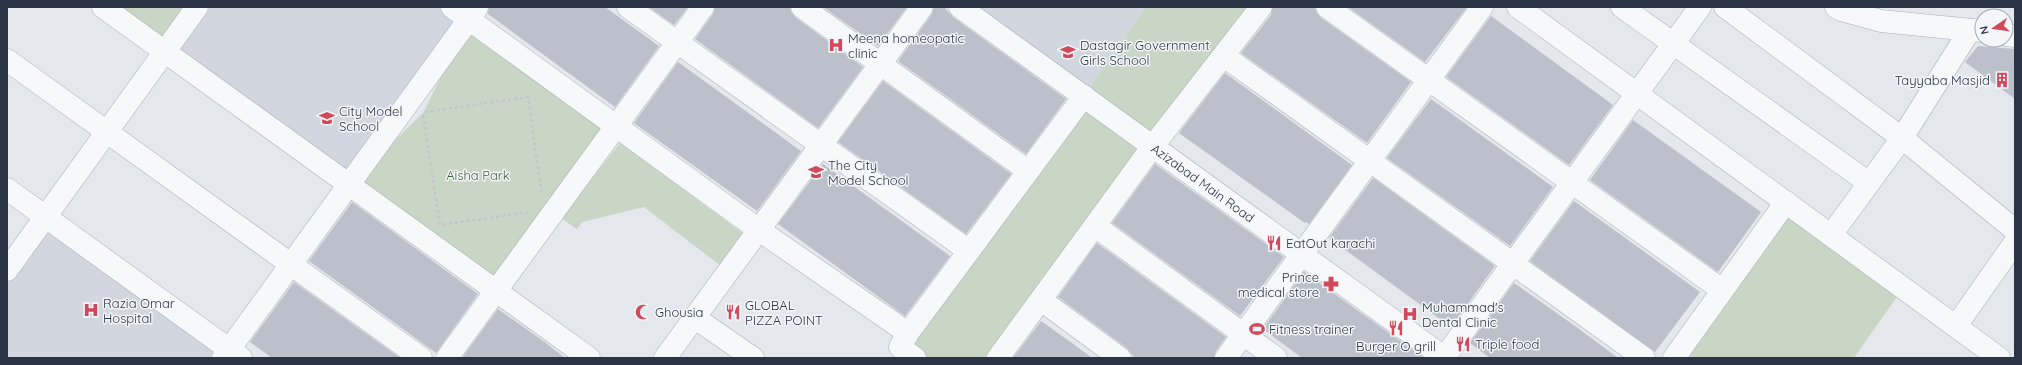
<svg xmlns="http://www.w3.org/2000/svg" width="2022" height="365" font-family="Quicksand,sans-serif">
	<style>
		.built { fill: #d2d6de }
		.green { fill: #c9d6c5 }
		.building { fill: #bbc0ca }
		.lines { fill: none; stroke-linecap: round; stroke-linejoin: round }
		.minor-casing { stroke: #a9aeb7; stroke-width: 23 }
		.path { stroke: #c2c5cb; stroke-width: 2.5; stroke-dasharray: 3 3; stroke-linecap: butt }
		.minor { stroke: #f7f8fa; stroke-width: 22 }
		.labels { text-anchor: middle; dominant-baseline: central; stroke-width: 3; stroke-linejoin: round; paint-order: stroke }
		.poi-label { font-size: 13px; fill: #2b3445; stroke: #f4f6f9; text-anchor: start }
		.park-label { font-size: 13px; fill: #3f6138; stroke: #f4f6f9 }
		.street-label { font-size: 13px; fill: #2b3445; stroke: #f4f6f9 }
	</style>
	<rect width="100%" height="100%" fill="#e4e7ec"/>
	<path class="built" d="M197,7H452L469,20L349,185L165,52Z
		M960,7H1146L1084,96Z
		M45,217L223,358H7V270Z"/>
	<path class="green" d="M103,7H197L165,52Z
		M1146,7H1261L998,358H915L908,333L1084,96Z
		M469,20L616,126L496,291L349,185L423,113Z
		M620,143L744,234L721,266L644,207L582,222L577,229L561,218Z
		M1786,202L1903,288L1854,358H1674Z"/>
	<path class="building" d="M489,7H605L659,46L615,107L488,14Z
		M649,7H688L674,25Z
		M715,7H790L791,12L795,17L863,67L818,128L695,39L713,14Z
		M823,7H907L878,46Z
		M934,7H944L953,17L1066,99L1026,154L898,61L932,14Z
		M1273,7H1315L1316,12L1320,17L1411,82L1367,143L1241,53L1271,15Z
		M1348,7H1467L1425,62Z
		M1491,16L1613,105L1569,165L1446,77Z
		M1978,46L2015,49V99L1965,62Z
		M678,62L801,151L757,211L634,123Z
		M1225,73L1352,165L1309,224L1306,222L1305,223L1179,133Z
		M883,81L1011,174L966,234L838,142Z
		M1431,99L1553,187L1510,246L1387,158Z
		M1633,120L1761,212L1718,272L1590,180Z
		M823,164L950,256L905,316L778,224Z
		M1155,164L1284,257L1240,316L1112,223Z
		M1373,178L1495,266L1451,327L1329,238Z
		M1574,201L1700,292L1655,352L1530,261Z
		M352,202L478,294L436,353L309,261Z
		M1097,243L1226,337L1216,351L1214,358H1135L1127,348L1058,297Z
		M1304,272L1424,358H1302L1263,329Z
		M294,282L400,358H272L250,342Z
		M1514,283L1575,326L1618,358H1490L1470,343Z
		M498,309L546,343L565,358H462Z
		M1041,321L1072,343L1092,358H1013Z"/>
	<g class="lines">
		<defs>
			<g id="minor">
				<path d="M103,7L589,358"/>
				<path d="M452,7L759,230L908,333"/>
				<path d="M628,7L969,251"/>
				<path d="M802,7L1028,171"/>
				<path id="s1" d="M960,7L1445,358"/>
				<path d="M1327,7L1722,290"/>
				<path d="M1518,7L1999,358"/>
				<path d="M1622,7L1869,183"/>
				<path d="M1725,7L1902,138L2015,230"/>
				<path d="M1836,7L1841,10L1881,21L1982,31"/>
				<path d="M2006,35L2015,36"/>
				<path d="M1224,56L1644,358"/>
				<path d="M7,60L421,358"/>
				<path d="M7,189L241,358"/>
				<path d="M1095,226L1276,358"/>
				<path d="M1831,235L1902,138L1970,30"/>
				<path d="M7,270L197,7"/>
				<path d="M1041,300L1120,358"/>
				<path d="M695,318L753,358"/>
				<path d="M1956,326L2015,242"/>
				<path d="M223,358L477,8"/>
				<path d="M447,358L703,7"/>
				<path d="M665,358L922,7"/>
				<path d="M915,358L900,347L908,333L1084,96"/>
				<path d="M998,358L1153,146L1261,7"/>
				<path d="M1226,358L1482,7"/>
				<path d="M1444,358L1700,7"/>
				<path d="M1674,358L1786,202"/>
			</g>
		</defs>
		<use href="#minor" class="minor-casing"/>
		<path class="path" d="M425,112L528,97L542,196
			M423,115L440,225L530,212"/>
		<use href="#minor" class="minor"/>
	</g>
	<defs>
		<symbol id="hospital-bare" viewBox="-9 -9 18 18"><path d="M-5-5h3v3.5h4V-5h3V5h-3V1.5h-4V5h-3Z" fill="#d1495b" stroke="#f4f6f9" stroke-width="2.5" paint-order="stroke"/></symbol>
		<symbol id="school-bare" viewBox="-9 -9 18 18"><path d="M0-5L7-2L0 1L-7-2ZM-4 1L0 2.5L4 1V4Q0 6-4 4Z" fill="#d1495b" stroke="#f4f6f9" stroke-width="2.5" paint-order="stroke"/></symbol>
		<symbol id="building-bare" viewBox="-9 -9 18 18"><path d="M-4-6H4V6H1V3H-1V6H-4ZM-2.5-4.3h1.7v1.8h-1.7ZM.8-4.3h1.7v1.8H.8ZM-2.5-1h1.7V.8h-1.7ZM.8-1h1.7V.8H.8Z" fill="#d1495b" stroke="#f4f6f9" stroke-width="2.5" paint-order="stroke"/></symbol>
		<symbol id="restaurant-bare" viewBox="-9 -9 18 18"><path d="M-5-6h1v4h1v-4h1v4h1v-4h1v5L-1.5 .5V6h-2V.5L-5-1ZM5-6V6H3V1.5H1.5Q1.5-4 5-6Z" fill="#d1495b" stroke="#f4f6f9" stroke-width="2.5" paint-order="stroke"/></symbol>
		<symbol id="pharmacy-bare" viewBox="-9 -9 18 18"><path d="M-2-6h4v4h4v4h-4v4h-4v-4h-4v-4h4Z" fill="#d1495b" stroke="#f4f6f9" stroke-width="2.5" paint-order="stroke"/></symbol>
		<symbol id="mosque-bare" viewBox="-9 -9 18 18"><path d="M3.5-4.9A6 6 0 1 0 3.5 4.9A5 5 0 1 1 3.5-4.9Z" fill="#d1495b" stroke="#f4f6f9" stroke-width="2.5" paint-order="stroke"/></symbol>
		<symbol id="stadium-bare" viewBox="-9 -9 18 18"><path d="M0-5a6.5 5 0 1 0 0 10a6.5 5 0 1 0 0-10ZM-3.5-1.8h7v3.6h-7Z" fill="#d1495b" stroke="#f4f6f9" stroke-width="2.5" paint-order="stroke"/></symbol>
	</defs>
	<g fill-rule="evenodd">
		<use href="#hospital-bare" x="825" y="34" width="22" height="22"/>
		<use href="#school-bare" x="1057" y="41" width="22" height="22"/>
		<use href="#building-bare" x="1991" y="69" width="22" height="22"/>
		<use href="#school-bare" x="316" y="107" width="22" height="22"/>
		<use href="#school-bare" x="805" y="161" width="22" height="22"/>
		<use href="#restaurant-bare" x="1263" y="232" width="22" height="22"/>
		<use href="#pharmacy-bare" x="1320" y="273" width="22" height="22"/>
		<use href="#hospital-bare" x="80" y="299" width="22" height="22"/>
		<use href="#mosque-bare" x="632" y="301" width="22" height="22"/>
		<use href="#restaurant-bare" x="722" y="301" width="22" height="22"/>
		<use href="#hospital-bare" x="1399" y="303" width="22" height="22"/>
		<use href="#restaurant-bare" x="1385" y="317" width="22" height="22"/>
		<use href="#stadium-bare" x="1246" y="318" width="22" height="22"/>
		<use href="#restaurant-bare" x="1452" y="333" width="22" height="22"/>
	</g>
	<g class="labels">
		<g class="poi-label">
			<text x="848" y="38">Meena homeopatic<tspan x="848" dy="15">clinic</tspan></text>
			<text x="1080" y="45">Dastagir Government<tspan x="1080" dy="15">Girls School</tspan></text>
			<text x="1990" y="80" text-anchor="end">Tayyaba Masjid</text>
			<text x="339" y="111">City Model<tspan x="339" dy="15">School</tspan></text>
			<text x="828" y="165">The City<tspan x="828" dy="15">Model School</tspan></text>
			<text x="1286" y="243">EatOut karachi</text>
			<text x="1319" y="277" text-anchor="end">Prince<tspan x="1319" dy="15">medical store</tspan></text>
			<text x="103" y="303">Razia Omar<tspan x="103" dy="15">Hospital</tspan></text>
			<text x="745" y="305">GLOBAL<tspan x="745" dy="15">PIZZA POINT</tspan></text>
			<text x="1422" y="307">Muhammad's<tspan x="1422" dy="15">Dental Clinic</tspan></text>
			<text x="655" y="312">Ghousia</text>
			<text x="1269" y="329">Fitness trainer</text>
			<text x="1475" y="344">Triple food</text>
			<text x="1396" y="346" text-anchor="middle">Burger O grill</text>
		</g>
		<g class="park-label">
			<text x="478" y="175">Aisha Park</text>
		</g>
		<g class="street-label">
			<text stroke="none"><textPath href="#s1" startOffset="300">Azizabad Main Road</textPath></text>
		</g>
	</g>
	<rect width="2022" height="365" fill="none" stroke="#2b3445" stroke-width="16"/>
	<g transform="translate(1994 28) rotate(257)"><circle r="19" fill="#f4f6f9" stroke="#a4a8b1"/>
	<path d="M0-3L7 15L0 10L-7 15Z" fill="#d1495b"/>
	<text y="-6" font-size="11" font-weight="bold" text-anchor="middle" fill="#2b3445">N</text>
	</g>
</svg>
